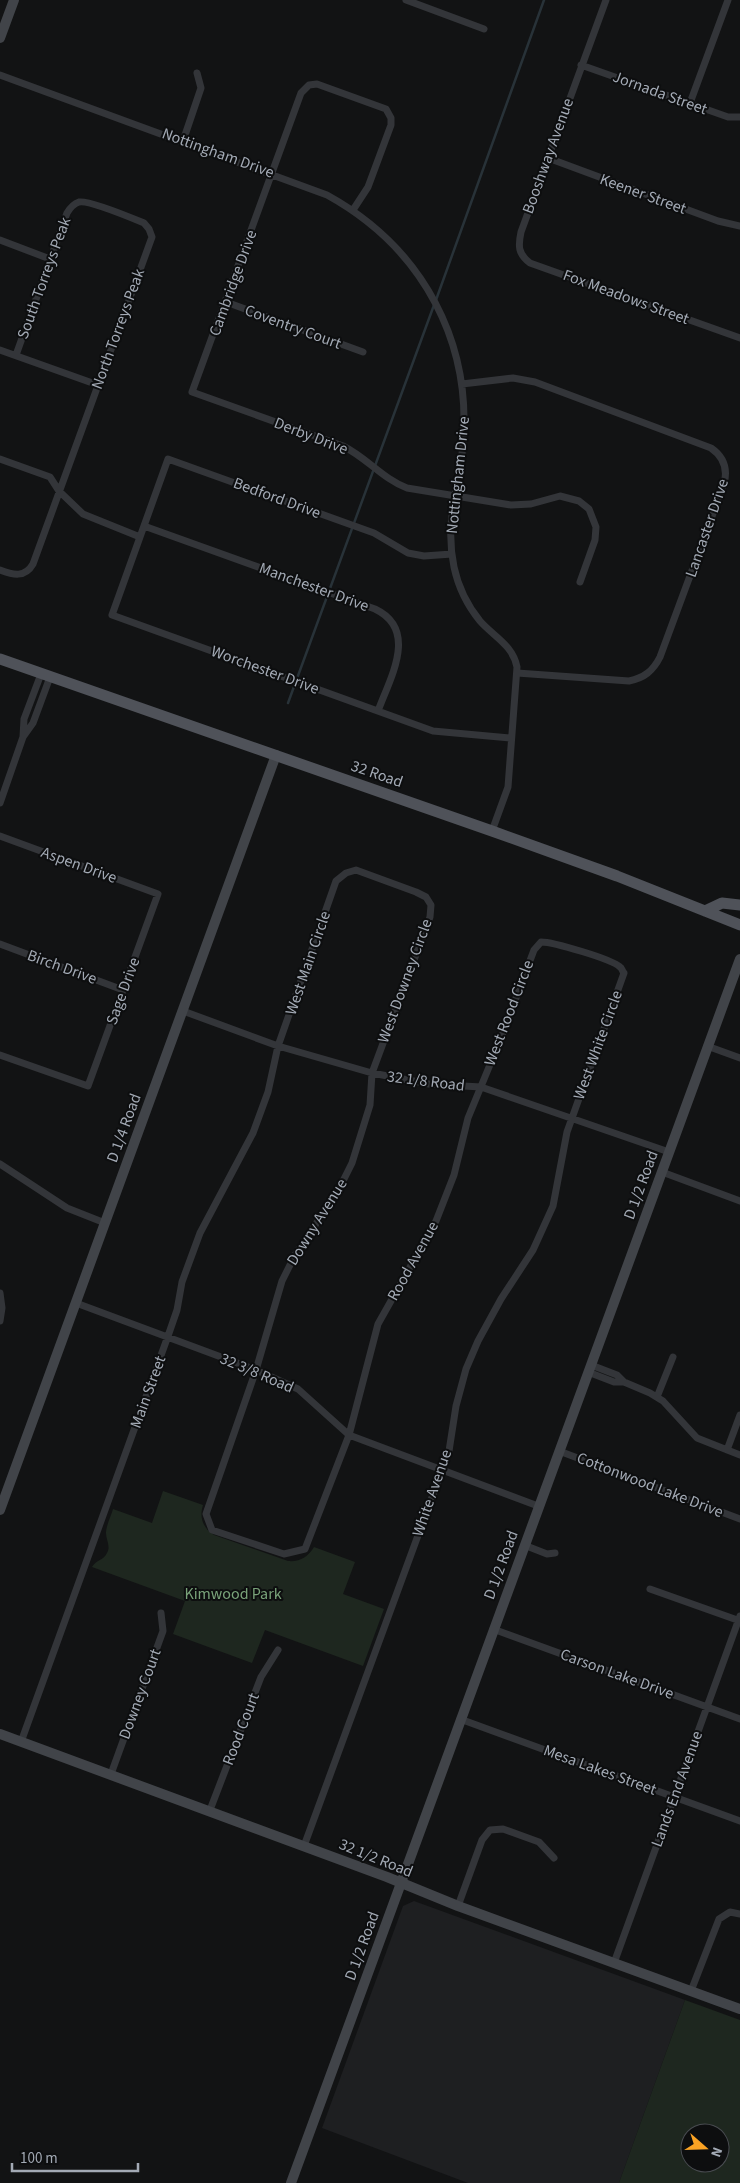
<svg xmlns="http://www.w3.org/2000/svg" width="740" height="2183" font-family="'Source Sans 3',sans-serif">
	<style>
		.built { fill: #1e1f21 }
		.green { fill: #1e271f; fill-rule: evenodd }
		.lines { fill: none; stroke-linecap: round; stroke-linejoin: round }
		.stream { stroke: #283238; stroke-width: 2.5 }
		.street { stroke: #333539; stroke-width: 7 }
		.secondary { stroke: #414449; stroke-width: 10 }
		.primary { stroke: #4f5259; stroke-width: 11 }
		.labels { text-anchor: middle; dominant-baseline: central; stroke-width: 4; stroke-linejoin: round; paint-order: stroke }
		.street-label { font-size: 16px; fill: #a3aab5; stroke: #0d0e0f }
		.park-label { font-size: 16px; fill: #79a279; stroke: #0d0e0f }
	</style>
	<rect width="100%" height="100%" fill="#121314"/>
	<path class="built" d="M414,1901L685,2000L619,2183H468L322,2128L403,1906Z"/>
	<path class="green" d="M163,1491L203,1505C199,1518 203,1528 214,1535L288,1561C300,1562 308,1557 314,1547L355,1562L343,1594L384,1609L363,1666L265,1630L252,1663L173,1634L185,1601L92,1567C96,1560 104,1560 107,1553C111,1546 106,1540 106,1533C106,1526 111,1516 113,1509L152,1523Z
		M685,2000L740,2020V2183H619ZM690,2133H720V2163H690Z"/>
	<g class="lines">
		<path class="stream" d="M436,300L544,0
			M288,703L434,305"/>
		<path class="street" d="M406,0L484,29
			M606,0L521,232C518,246 518,254 530,263L740,338
			M581,65L728,117H740
			M0,75L327,195C423,248 475,344 462,454C457,494 445,524 454,567C458,586 467,605 480,621C493,636 513,645 517,667L508,787L492,831
			M690,103L728,0
			M183,141L201,88L197,73
			M548,158L718,221L740,226
			M353,210L368,187L391,125V118L386,109L317,84L309,85L301,93L192,392L343,446C367,458 383,479 407,488L511,505L531,504L560,496L579,501L589,509L596,527L595,540L580,582
			M0,240L50,259
			M226,302L363,352
			M0,350L98,385
			M462,384L513,378L535,382L711,448C724,457 728,469 724,484L660,657C653,671 644,678 629,681L517,673
			M0,459L50,477L59,491L83,514L140,537
			M144,526L375,609C419,630 390,678 378,711
			M452,554L424,556L408,553L374,533L168,459L112,615L433,731L511,738
			M0,570C13,575 25,578 33,564L152,237L149,229L144,223C132,218 89,200 79,202C73,204 70,208 67,213L16,355
			M23,737L33,723L50,677
			M0,803L23,737L24,719L41,674
			M0,836L158,894L88,1086L0,1055
			M0,944L123,990
			M183,1011L278,1046L372,1073L429,1084L481,1087L669,1152
			M707,1046L740,1058
			M0,1164L67,1208L105,1223
			M662,1172L740,1201
			M0,1293L2,1308L0,1321
			M76,1303L256,1370L298,1389L349,1435L538,1506
			M591,1365L617,1375L624,1382
			M588,1372L614,1382H624L650,1393L663,1401L697,1438L740,1455
			M657,1397L673,1357
			M727,1450L740,1415
			M559,1451L740,1519
			M524,1545L547,1554L555,1553
			M650,1589L740,1621
			M493,1629L740,1719
			M460,1719L740,1821
			M21,1742L168,1336L177,1310L182,1282L200,1233L253,1133L268,1092L278,1046L336,881L346,873L356,870L416,892L426,897L431,905L430,917L372,1073L370,1105L352,1163L338,1191L295,1255L282,1281L256,1370L206,1514L212,1530L284,1554L305,1549L349,1435L378,1324L436,1221L454,1175L468,1118L501,1038L534,950L541,942C553,942 612,959 620,967C622,968 622,971 624,973L567,1132L553,1206L533,1250L501,1299L478,1341L466,1369L456,1406L449,1451L304,1846
			M111,1774L163,1631L161,1613
			M210,1810L261,1677L278,1650
			M458,1906L482,1840L490,1830L503,1829L539,1842L554,1858
			M614,1963L740,1616
			M691,1991L719,1919L730,1912L740,1914"/>
		<path class="secondary" d="M0,38L14,0
			M0,1510L276,755
			M0,1734L387,1877L458,1906L740,2009
			M291,2183L740,959"/>
		<path class="primary" d="M0,659L492,831L617,876L740,925
			M705,911L722,903L740,905"/>
	</g>
	<g class="labels">
		<g class="street-label">
			<text transform="translate(660 93) rotate(20)">Jornada Street</text>
			<text transform="translate(218 153) rotate(20)">Nottingham Drive</text>
			<text transform="translate(548 156) rotate(-70)">Booshway Avenue</text>
			<text transform="translate(643 194) rotate(20)">Keener Street</text>
			<text transform="translate(44 278) rotate(-70)">South Torreys Peak</text>
			<text transform="translate(233 283) rotate(-70)">Cambridge Drive</text>
			<text transform="translate(626 297) rotate(20)">Fox Meadows Street</text>
			<text transform="translate(293 327) rotate(20)">Coventry Court</text>
			<text transform="translate(118 329) rotate(-70)">North Torreys Peak</text>
			<text transform="translate(311 436) rotate(21)">Derby Drive</text>
			<text transform="translate(458 475) rotate(-84)">Nottingham Drive</text>
			<text transform="translate(277 498) rotate(20)">Bedford Drive</text>
			<text transform="translate(707 528) rotate(-71)">Lancaster Drive</text>
			<text transform="translate(314 587) rotate(20)">Manchester Drive</text>
			<text transform="translate(265 670) rotate(20)">Worchester Drive</text>
			<text transform="translate(377 774) rotate(19)">32 Road</text>
			<text transform="translate(79 865) rotate(20)">Aspen Drive</text>
			<text transform="translate(308 963) rotate(-71)">West Main Circle</text>
			<text transform="translate(62 967) rotate(20)">Birch Drive</text>
			<text transform="translate(405 981) rotate(-70)">West Downey Circle</text>
			<text transform="translate(123 991) rotate(-70)">Sage Drive</text>
			<text transform="translate(509 1013) rotate(-69)">West Rood Circle</text>
			<text transform="translate(598 1045) rotate(-70)">West White Circle</text>
			<text transform="translate(426 1081) rotate(7)">32 1/8 Road</text>
			<text transform="translate(124 1128) rotate(-70)">D 1/4 Road</text>
			<text transform="translate(641 1185) rotate(-70)">D 1/2 Road</text>
			<text transform="translate(317 1222) rotate(-58)">Downy Avenue</text>
			<text transform="translate(413 1261) rotate(-61)">Rood Avenue</text>
			<text transform="translate(257 1373) rotate(23)">32 3/8 Road</text>
			<text transform="translate(148 1392) rotate(-70)">Main Street</text>
			<text transform="translate(650 1485) rotate(21)">Cottonwood Lake Drive</text>
			<text transform="translate(432 1493) rotate(-71)">White Avenue</text>
			<text transform="translate(501 1565) rotate(-70)">D 1/2 Road</text>
			<text transform="translate(617 1674) rotate(20)">Carson Lake Drive</text>
			<text transform="translate(140 1694) rotate(-70)">Downey Court</text>
			<text transform="translate(241 1729) rotate(-69)">Rood Court</text>
			<text transform="translate(600 1770) rotate(20)">Mesa Lakes Street</text>
			<text transform="translate(677 1789) rotate(-70)">Lands End Avenue</text>
			<text transform="translate(376 1858) rotate(22)">32 1/2 Road</text>
			<text transform="translate(362 1946) rotate(-70)">D 1/2 Road</text>
		</g>
		<g class="park-label">
			<text x="233" y="1594">Kimwood Park</text>
		</g>
	</g>
	<g transform="translate(705 2148) rotate(110)"><circle r="24" fill="#0d0e0f" stroke="#494c51"/>
	<path d="M0-4L9 19L0 12L-9 19Z" fill="#faa324"/>
	<text y="-8" font-size="14" font-weight="bold" text-anchor="middle" fill="#a3aab5">N</text>
	</g>
	<path d="M12 2163v8h126v-8" fill="none" stroke="#a3aab5" stroke-width="2.5"/>
	<text x="20" y="2163" font-size="15" fill="#a3aab5" stroke="#0d0e0f" stroke-width="4" paint-order="stroke">100 m</text>
</svg>
